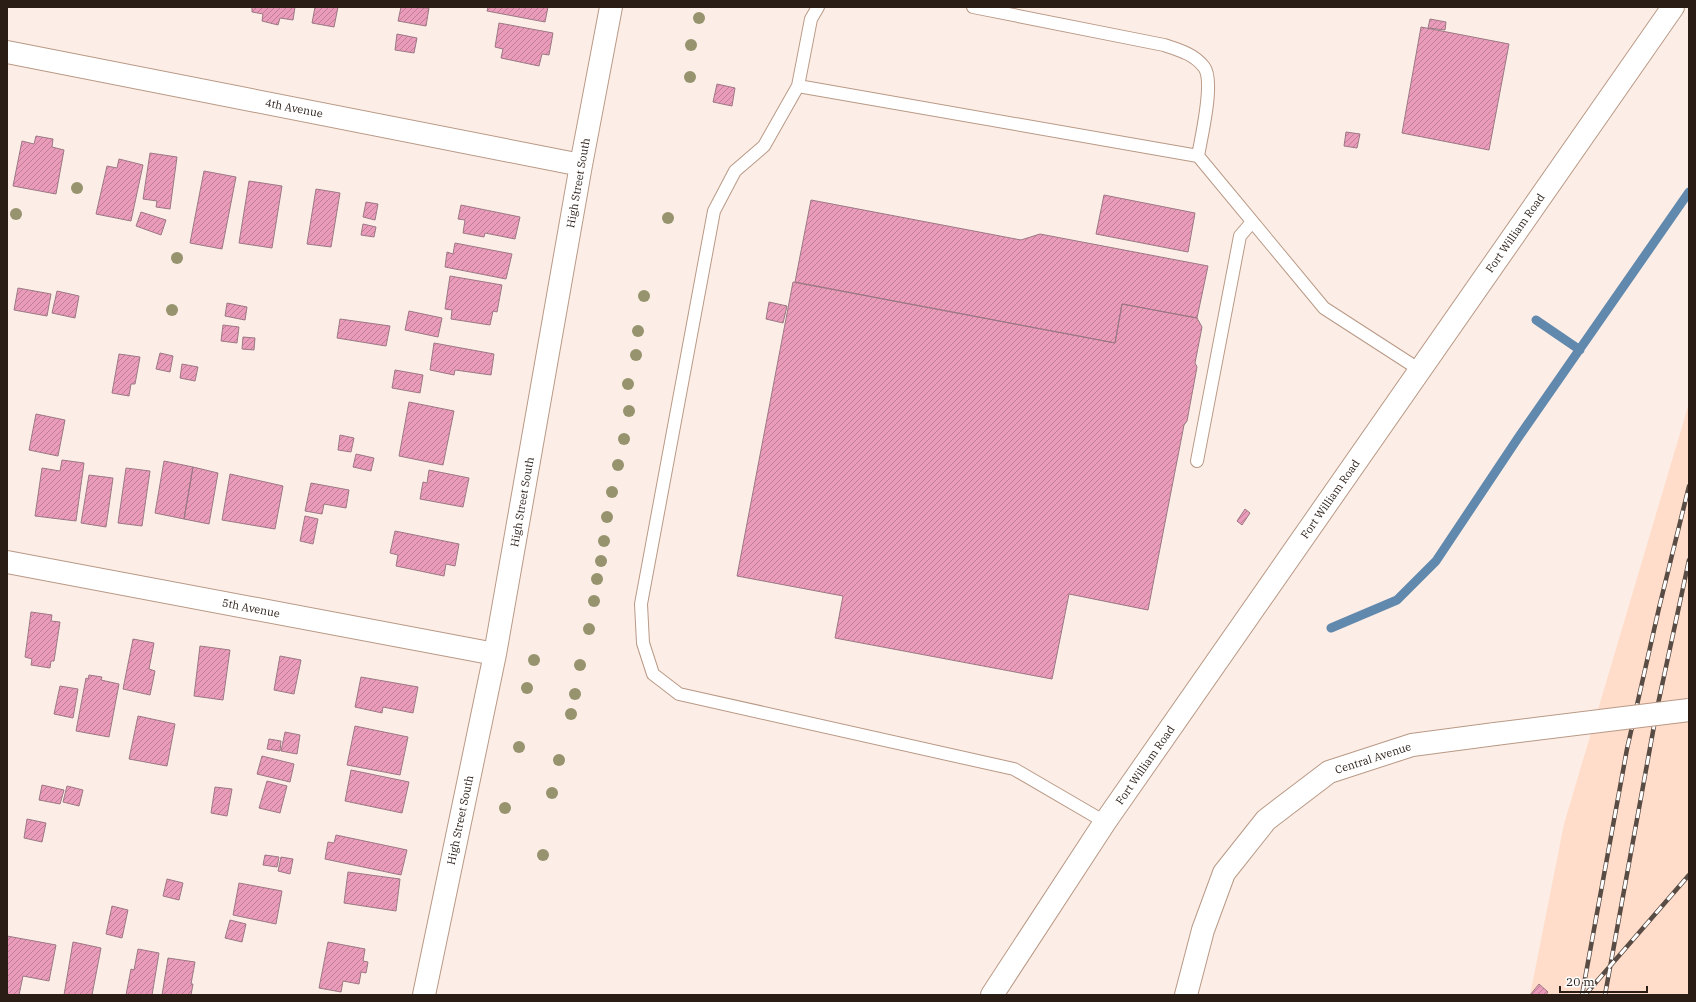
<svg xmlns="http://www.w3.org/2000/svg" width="1696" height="1002" font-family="'IBM Plex Serif',serif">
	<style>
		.built { fill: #ffddca }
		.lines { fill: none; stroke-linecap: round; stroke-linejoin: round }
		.stream { stroke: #6188ad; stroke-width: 9 }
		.building { fill: url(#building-hatch); stroke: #9b7884 }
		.lane-casing { stroke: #b99986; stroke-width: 14 }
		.street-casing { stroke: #b99986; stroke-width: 24 }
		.secondary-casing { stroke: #b99986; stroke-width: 24 }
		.lane { stroke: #fff; stroke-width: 12 }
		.street { stroke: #fff; stroke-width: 22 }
		.secondary { stroke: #fff; stroke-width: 22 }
		.rail-casing { stroke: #584c44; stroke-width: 4.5 }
		.rail { stroke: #fff; stroke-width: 3; stroke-dasharray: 9; stroke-linecap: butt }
		.street-bridge-casing { stroke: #b99986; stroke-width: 24; stroke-linecap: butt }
		.street-bridge { stroke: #fff; stroke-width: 22 }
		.tree { fill: #96936e }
		.labels { text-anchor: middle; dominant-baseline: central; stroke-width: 3.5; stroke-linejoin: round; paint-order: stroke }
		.street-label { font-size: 11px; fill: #291d16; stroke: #fff }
	</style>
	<defs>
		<pattern id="building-hatch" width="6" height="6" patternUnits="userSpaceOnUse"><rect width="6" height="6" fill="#eb9bba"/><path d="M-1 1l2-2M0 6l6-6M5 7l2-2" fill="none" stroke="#be7e96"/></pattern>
	</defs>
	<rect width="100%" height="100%" fill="#fceee6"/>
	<path class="built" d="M1689,403V995H1530L1564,824Z"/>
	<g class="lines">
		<path class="stream" d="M1536,320L1580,350
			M1331,628L1397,600L1436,561L1518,438L1689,192"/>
	</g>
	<path class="building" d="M252,7H295L293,20L280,18L278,25L262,21L263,14L252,12Z
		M315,7H338L334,27L312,23Z
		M401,7L429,8L426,26L398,21Z
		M488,7H548L545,22L487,11Z
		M1430,19L1446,22L1445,30L1428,28Z
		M499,23L553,33L549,55L542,54L539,66L501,58L503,49L495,47Z
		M1421,27L1509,44L1489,150L1402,133Z
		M397,34L417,38L414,53L395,50Z
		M717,84L735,88L732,106L713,102Z
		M1346,132L1360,134L1357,148L1344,146Z
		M36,136L53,139L52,147L64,150L56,194L13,186L22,141L34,144Z
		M150,153L177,157L170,209L156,207L157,201L143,199Z
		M119,159L143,165L131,221L96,214L107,166L117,168Z
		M204,171L236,177L222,249L190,243Z
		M249,181L282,186L272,248L239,243Z
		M316,189L340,193L331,247L307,244Z
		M1104,195L1195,213L1188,252L1096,234Z
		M811,200L1021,240L1040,234L1208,266L1197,318L1122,304L1115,343L795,282Z
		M366,202L378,204L375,220L363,217Z
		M461,205L520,217L515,239L485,233L484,237L463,233L465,220L458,219Z
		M141,212L166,220L161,235L136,226Z
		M363,224L376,227L374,237L361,235Z
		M455,243L512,254L506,279L445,267L447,252L453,254Z
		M450,276L502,285L497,312L493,311L490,325L451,319L452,310L445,309Z
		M793,282L1115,343L1122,304L1197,318L1202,327L1195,363L1197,367L1187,421L1184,425L1148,610L1069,594L1052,679L835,638L843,596L737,576Z
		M18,288L51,294L47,316L14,310Z
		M57,291L79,296L75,318L52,313Z
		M769,302L787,306L783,323L766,319Z
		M227,303L247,307L245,320L225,316Z
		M409,311L442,318L438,337L405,330Z
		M340,319L390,326L386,346L337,338Z
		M223,325L239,327L237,343L221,341Z
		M243,337L255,338L254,350L242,349Z
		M434,343L494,354L491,375L455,370L454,375L430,370Z
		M160,353L173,356L170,372L156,369Z
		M119,354L140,357L135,384H131L129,396L112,393Z
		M182,364L198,367L195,381L180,378Z
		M395,370L423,375L420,393L392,388Z
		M409,402L454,411L443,465L399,456Z
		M36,414L65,420L58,456L29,450Z
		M340,435L354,438L351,452L338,450Z
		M356,454L374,458L371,471L353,467Z
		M62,460L84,463L76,521L35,516L42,468L60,471Z
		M164,461L193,467L184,519L155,513Z
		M193,467L218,473L209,524L184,519Z
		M126,468L150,471L142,526L118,523Z
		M429,470L469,478L463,507L420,499L423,482L427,483Z
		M230,474L283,486L275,529L222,520Z
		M89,475L113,478L106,527L81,523Z
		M311,483L349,490L346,508L324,504L322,514L305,511Z
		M1245,509L1250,513L1242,525L1237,521Z
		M305,516L318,519L313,544L300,541Z
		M395,531L459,544L455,566L446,564L444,576L396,566L398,555L390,553Z
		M31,612L52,615L51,621L60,622L54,661H51L50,668L31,665L32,659L25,657Z
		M133,639L154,643L149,669L155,671L150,695L123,689Z
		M200,646L230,650L223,700L194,696Z
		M280,656L301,660L294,694L274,690Z
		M89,675L102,677L101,680L119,684L109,737L76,731L86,678L88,679Z
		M361,677L418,687L413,713L383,707L382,713L355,707Z
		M60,686L78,689L73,718L54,714Z
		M138,716L175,724L167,766L129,759Z
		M355,726L408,737L400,775L347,765Z
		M285,732L300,735L297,754L281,751Z
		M269,739L281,741L280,751L267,749Z
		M262,756L294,764L290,782L257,774Z
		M351,770L409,782L402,813L345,801Z
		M267,781L287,786L280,813L259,808Z
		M42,785L64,790L60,804L39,800Z
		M67,786L83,790L79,806L63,802Z
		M215,787L232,789L227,816L211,813Z
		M27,819L46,823L42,842L24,838Z
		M336,835L407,850L401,875L325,859L328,842L334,843Z
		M265,855L279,857L277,867L263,865Z
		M281,857L293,859L290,874L278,871Z
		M348,872L400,879L396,911L344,903Z
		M167,879L183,883L179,900L163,896Z
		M239,883L282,891L276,924L233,915Z
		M112,906L128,910L122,938L106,934Z
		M230,920L246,924L242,942L225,938Z
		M7,936L56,945L49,981L23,976L19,995H7Z
		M73,942L101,948L92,995H64Z
		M328,942L365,949L363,961L368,962L366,973L361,972L359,984L343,981L341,992L319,988Z
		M138,949L159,953L152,995H126L131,969L134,970Z
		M168,958L195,962L191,984H193L191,995H162Z
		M1539,984L1548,992L1546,995H1530Z"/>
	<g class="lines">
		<defs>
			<path id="lane" d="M818,7L811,19L798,86L764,146L735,171L714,211L641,604L643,643L653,674L679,694L1014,769L1105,822
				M973,7L1164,45C1179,50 1194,54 1204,67C1215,81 1201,138 1198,156L1324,308L1420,370
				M798,86L1198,156
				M1197,461L1240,236L1252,222"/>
			<path id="street" d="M7,52L581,165
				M7,562L495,654
				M424,995L495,654L581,165L611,7
				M1186,995L1203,930L1224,873L1266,820L1329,772L1412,745L1495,734"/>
			<path id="secondary" d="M992,995L1105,822L1673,7"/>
		</defs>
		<use href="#lane" class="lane-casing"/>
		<use href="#street" class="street-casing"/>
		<use href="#secondary" class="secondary-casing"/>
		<use href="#lane" class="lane"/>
		<use href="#street" class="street"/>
		<use href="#secondary" class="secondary"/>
		<defs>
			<path id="rail" d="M1582,995L1627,749L1659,608L1689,486
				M1585,995L1689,875
				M1605,995L1658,704L1689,560"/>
		</defs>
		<use href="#rail" class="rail-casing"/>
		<use href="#rail" class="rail"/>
		<defs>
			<path id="street-bridge" d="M1495,734L1689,710"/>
		</defs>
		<use href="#street-bridge" class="street-bridge-casing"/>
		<use href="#street-bridge" class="street-bridge"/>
	</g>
	<g class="tree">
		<circle cx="699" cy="18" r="6"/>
		<circle cx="691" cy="45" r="6"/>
		<circle cx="690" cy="77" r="6"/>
		<circle cx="77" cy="188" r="6"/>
		<circle cx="16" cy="214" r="6"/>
		<circle cx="668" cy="218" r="6"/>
		<circle cx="177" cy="258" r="6"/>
		<circle cx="644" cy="296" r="6"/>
		<circle cx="172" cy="310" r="6"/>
		<circle cx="638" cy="331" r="6"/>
		<circle cx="636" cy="355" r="6"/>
		<circle cx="628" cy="384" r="6"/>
		<circle cx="629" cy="411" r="6"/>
		<circle cx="624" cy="439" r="6"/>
		<circle cx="618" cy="465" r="6"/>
		<circle cx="612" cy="492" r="6"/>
		<circle cx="607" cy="517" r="6"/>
		<circle cx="604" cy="541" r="6"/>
		<circle cx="601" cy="561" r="6"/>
		<circle cx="597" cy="579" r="6"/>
		<circle cx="594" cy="601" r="6"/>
		<circle cx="589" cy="629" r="6"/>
		<circle cx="534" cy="660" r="6"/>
		<circle cx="580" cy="665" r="6"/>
		<circle cx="527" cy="688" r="6"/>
		<circle cx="575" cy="694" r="6"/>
		<circle cx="571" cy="714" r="6"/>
		<circle cx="519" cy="747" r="6"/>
		<circle cx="559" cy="760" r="6"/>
		<circle cx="552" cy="793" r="6"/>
		<circle cx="505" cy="808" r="6"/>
		<circle cx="543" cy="855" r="6"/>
	</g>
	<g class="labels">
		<g class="street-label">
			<text transform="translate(294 108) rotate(11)">4th Avenue</text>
			<text transform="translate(578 183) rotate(-80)">High Street South</text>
			<text transform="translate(1515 233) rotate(-55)">Fort William Road</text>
			<text transform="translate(1330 499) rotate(-55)">Fort William Road</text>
			<text transform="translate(522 502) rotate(-80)">High Street South</text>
			<text transform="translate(251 608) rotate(11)">5th Avenue</text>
			<text transform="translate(1373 758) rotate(-18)">Central Avenue</text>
			<text transform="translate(1145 765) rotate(-55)">Fort William Road</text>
			<text transform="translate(460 820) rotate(-78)">High Street South</text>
		</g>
	</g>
	<rect width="1696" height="1002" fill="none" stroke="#291d16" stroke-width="16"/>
	<path d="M1560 986v6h87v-6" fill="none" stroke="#291d16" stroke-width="2"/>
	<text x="1566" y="986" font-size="12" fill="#291d16" stroke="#ffffff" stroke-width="3" paint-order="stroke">20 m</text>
</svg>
